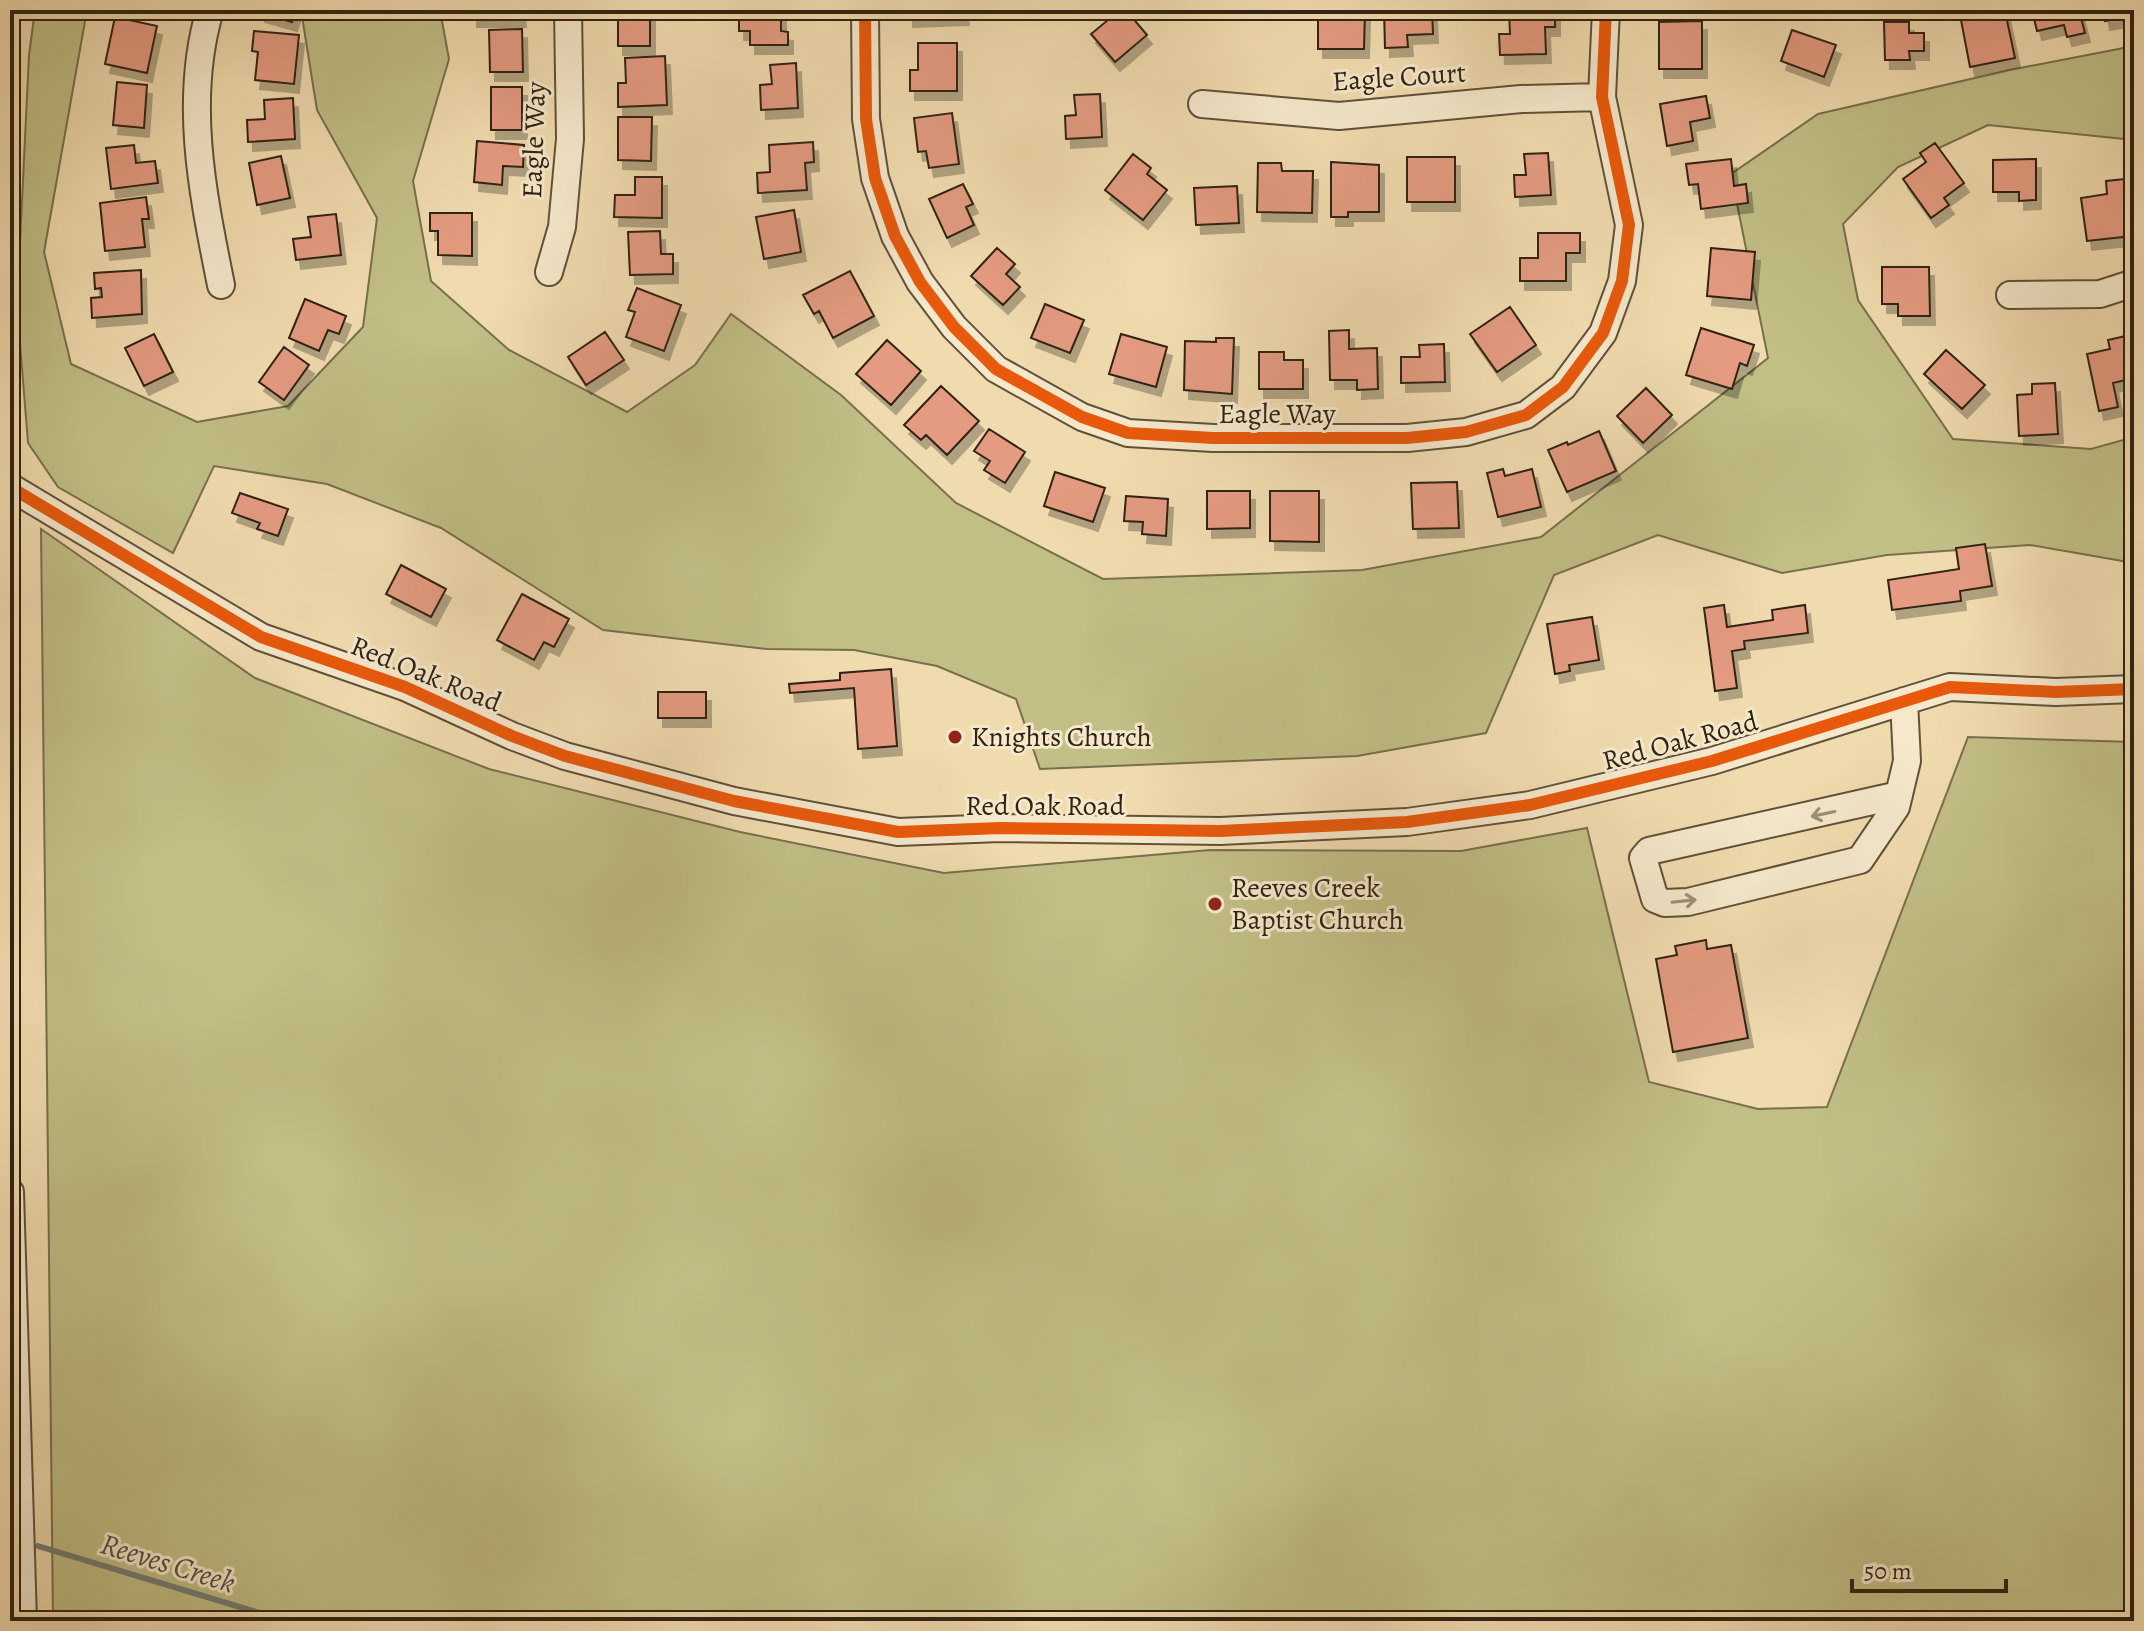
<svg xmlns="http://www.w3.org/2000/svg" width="2144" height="1631" font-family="Alegreya,serif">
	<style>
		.green { fill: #c1be86; stroke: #78704c; stroke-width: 2 }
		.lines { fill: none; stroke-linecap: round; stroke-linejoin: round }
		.stream { stroke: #717d73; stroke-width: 6 }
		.building { fill: #e49b81; stroke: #302312; stroke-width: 2; filter: url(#shadow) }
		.minor-casing { stroke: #605139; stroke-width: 30 }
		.minor { stroke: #f5e8cb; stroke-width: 26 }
		.cycleway-casing { stroke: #f5e8cb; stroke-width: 17 }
		.cycleway { stroke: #e8590c; stroke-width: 12 }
		.oneway { stroke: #9c8f78 }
		.poi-dot { fill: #8f2418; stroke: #f5e8cb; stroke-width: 3 }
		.labels { text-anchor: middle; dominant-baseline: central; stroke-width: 6; stroke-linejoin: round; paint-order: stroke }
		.street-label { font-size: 28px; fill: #302312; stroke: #f5e8cb }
		.poi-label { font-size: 28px; fill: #302312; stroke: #f5e8cb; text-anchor: start }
		.water-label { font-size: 30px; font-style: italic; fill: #505042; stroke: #f5e8cb }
	</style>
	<defs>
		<filter id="shadow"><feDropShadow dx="5" dy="9" stdDeviation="0" flood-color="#0004"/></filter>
	</defs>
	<rect width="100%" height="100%" fill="#f0dbaf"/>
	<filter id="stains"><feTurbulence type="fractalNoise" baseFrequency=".0025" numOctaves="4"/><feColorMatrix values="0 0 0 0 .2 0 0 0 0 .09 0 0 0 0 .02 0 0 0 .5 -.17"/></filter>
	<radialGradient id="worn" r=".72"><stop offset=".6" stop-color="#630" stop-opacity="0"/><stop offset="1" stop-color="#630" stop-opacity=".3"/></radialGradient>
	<path class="green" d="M35,10H87L44,252L71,364L197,422L288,406L363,327L377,218L317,110L301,10H440L449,59L413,181L431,281L509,350L627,412L695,365L731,314L841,395L956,503L1103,579L1362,570L1541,537L1768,358L1731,174L1818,114L2010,70L2134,46V128L2124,139L1988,125L1898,167L1843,224L1858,300L1953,439L2091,449L2134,437V563L2030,545L1887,555L1782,573L1658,535L1554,575L1486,733L1357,756L1040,769L1016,699L937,666L854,650L767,649L603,630L441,528L327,484L214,466L173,553L58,487L28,443L17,306L29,55Z
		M41,529L255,678L489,769L740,832L944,873L1210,850L1461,851L1587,828L1649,1082L1758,1109L1827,1107L1968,737L2134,742V1621H53Z"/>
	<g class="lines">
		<path class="stream" d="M38,1546L286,1621"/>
	</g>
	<path class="building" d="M261,10H296L292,22L260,13Z
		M472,10H520L521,18H472Z
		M618,10H650V46H618Z
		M749,10H781V31L788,32V45H750V31H739V12H749Z
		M908,10H963L964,16L908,18Z
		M1120,10H1126L1147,35L1115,62L1091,34Z
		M1384,10H1432L1433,34L1407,35L1408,47L1385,48Z
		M1509,10H1555V27H1545L1546,54L1500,55L1499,34H1510Z
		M2032,10H2079L2085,33L2067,37L2064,25L2037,31Z
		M2103,10H2121L2122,18L2105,21Z
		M1318,11H1365L1364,49H1318Z
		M2005,11L2015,58L1970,67L1961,20Z
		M115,17L157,26L147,73L105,64Z
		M1702,21V69H1659V22Z
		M1884,22H1909V33H1924V51H1909L1910,60H1885Z
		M522,29L523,72H490L489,30Z
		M1792,30L1836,45L1824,77L1781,61Z
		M254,31L299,35L294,84L255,80L258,52L252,51Z
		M918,43H957V91H910V70H918Z
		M665,56L667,105L618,107V83H626L625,58Z
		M796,63L798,108L761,110L760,85L772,84L770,65Z
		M117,82L147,85L144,128L113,125Z
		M491,87H522V130H491Z
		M1100,94L1102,137L1066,139L1065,116L1076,115L1074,95Z
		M1706,96L1710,118L1690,122L1693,141L1667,146L1660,104Z
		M293,98L295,139L248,142L247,120L265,119L264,100Z
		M952,113L959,164L929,168L926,151L918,152L914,118Z
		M618,117H652L651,161L618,160Z
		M477,141L524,145L523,167L503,166L502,185L474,182Z
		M813,142L814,162L805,163L807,190L758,193L757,173L770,172L769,145Z
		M1935,143L1964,183L1944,198L1949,205L1931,218L1903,179L1926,162L1920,153Z
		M134,145L136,163L155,161L158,183L111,189L106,148Z
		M1548,153L1551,195L1515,197L1514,175H1526L1524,154Z
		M1133,154L1151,168L1147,174L1167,190L1143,220L1105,190Z
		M281,156L290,198L257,205L249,163Z
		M1407,157H1455V202H1407Z
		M1731,159L1734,186L1746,184L1748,203L1701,209L1698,184L1689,185L1686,164Z
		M2036,159V200L2019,201V192H1993V160Z
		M1331,162L1379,165V212H1348V217H1331Z
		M1258,163H1281L1282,171H1313L1312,213L1257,212Z
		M635,177H662V218L614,217L615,195H635Z
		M2125,179L2132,236L2087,241L2081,198L2107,194L2106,181Z
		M963,184L973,204L966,207L974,225L947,238L929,199Z
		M1237,186L1239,223L1196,225L1194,188Z
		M146,197L149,219H142L145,247L105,251L100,203Z
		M794,210L801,252L764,259L756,217Z
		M430,213H472V256L438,255V231H430Z
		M336,214L341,255L296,260L293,239L311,237L308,217Z
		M660,231L661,254H673V274L630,275L628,232Z
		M1538,233H1580V253H1566V281H1520V258H1538Z
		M997,248L1015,264L1006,274L1020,287L1003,305L971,276Z
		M1711,248L1755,252L1751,300L1707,296Z
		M1882,267H1929L1930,316H1898V304H1882Z
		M141,270L142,314L92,318L91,298L102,297L101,288L95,289L94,273Z
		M850,271L874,316L833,338L819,311L814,314L803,295Z
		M637,288L681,305L664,351L626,337L635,312L628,310Z
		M305,299L346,316L339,334L328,330L319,351L289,338Z
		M1045,304L1084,320L1070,353L1031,338Z
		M1510,307L1536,345L1497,372L1470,334Z
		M1701,328L1754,345L1747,366L1740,363L1732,389L1686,375Z
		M1349,330V349L1377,348L1378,389L1357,390V380H1330L1329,331Z
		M605,332L624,360L586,385L568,357Z
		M154,334L173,372L144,386L125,348Z
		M1121,334L1167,347L1156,387L1109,374Z
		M2130,335L2134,357V378L2113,383L2118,407L2099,411L2087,354L2110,349L2108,340Z
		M1216,338H1234L1232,394L1184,390L1185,341L1216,342Z
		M887,340L921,371L891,405L856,374Z
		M1444,344L1445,382L1401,383V357H1420L1419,345Z
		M284,347L309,365L284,400L259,382Z
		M1946,350L1985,385L1962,409L1924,374Z
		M1259,352H1284V360H1303V389H1259Z
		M2055,383L2058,434L2019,436L2017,395L2032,394V384Z
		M941,386L979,421L947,455L926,435L921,440L904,425Z
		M1646,388L1672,415L1643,443L1617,416Z
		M989,429L1025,452L1005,483L984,470L990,461L974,451Z
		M1599,431L1616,471L1567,492L1548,450L1567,442L1568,445Z
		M1503,469L1505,476L1532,469L1541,507L1498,517L1487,473Z
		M1055,472L1105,488L1093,522L1044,506Z
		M1457,482L1459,528L1413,529L1411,483Z
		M1207,491H1250V528L1207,529Z
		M1270,491H1319V542L1270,541Z
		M240,493L288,509L278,536L257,529L260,523L232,513Z
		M1126,496L1168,499L1166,536L1142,534L1143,522L1124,521Z
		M1985,544L1992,586L1960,591L1961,601L1892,610L1888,580L1959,569L1956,548Z
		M401,565L446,589L431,617L386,594Z
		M522,594L569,619L554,647L544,642L534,660L497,640Z
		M1724,605L1727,627L1773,620L1772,610L1805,605L1808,633L1744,641L1745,649L1732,651L1737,688L1715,691L1704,608Z
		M1592,617L1599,660L1569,665L1570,671L1555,674L1547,624Z
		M891,669L897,746L858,749L854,688L790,693L789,684L840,680V673Z
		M658,692H706V718H658Z
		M1706,940L1707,949L1731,945L1748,1038L1673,1052L1656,959L1677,955L1675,946Z"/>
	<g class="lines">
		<defs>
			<path id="minor" d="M210,10C183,101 203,195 221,285
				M865,10L866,119L875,178L895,236L920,282L954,327L996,369L1082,417L1128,433L1213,438H1407L1466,432L1526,415L1563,387L1603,333L1622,281L1629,225L1602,97L1606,10
				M1202,104L1339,116L1521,99L1602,97
				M549,272L562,227L570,139L568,10
				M2010,295L2100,294L2134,283
				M10,487L261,637L405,687L512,736L565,756L734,801L898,832L1000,828L1220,831L1407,822L1530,805L1712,761L1950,687L2056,692L2134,689
				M1899,795L1649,851L1643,858L1655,899L1665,903L1688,902L1860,860L1896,807L1907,761L1904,701
				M10,1192L23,1621"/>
		</defs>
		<use href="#minor" class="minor-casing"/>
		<use href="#minor" class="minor"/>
		<defs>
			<path id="cycleway" d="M865,10L866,119L875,178L895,236L920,282L954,327L996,369L1082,417L1128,433L1213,438H1407L1466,432L1526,415L1563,387L1603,333L1622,281L1629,225L1602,97L1606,10
				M10,487L261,637L405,687L512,736L565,756L734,801L898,832L1000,828L1220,831L1407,822L1530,805L1712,761L1950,687L2056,692L2134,689"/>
		</defs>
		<use href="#cycleway" class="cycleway-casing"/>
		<use href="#cycleway" class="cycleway"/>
	</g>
	<defs><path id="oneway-shaft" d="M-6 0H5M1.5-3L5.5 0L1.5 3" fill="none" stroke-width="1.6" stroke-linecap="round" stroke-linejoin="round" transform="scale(2)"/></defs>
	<g class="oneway">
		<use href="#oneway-shaft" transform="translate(1823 814) rotate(168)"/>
		<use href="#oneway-shaft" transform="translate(1684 901) rotate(-6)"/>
	</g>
	<g class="poi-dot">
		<circle cx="955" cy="737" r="8"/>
		<circle cx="1215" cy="904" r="8"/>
	</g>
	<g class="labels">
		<g class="street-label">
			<text transform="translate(1399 77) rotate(-4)">Eagle Court</text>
			<text transform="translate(534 140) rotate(-88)">Eagle Way</text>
			<text x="1277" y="414">Eagle Way</text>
			<text transform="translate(426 674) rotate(22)">Red Oak Road</text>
			<text transform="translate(1680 741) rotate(-15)">Red Oak Road</text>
			<text x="1045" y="806">Red Oak Road</text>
		</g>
		<g class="poi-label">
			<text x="971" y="737">Knights Church</text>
			<text x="1231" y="888">Reeves Creek<tspan x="1231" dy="32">Baptist Church</tspan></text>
		</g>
		<g class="water-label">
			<text transform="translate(168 1563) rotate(17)">Reeves Creek</text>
		</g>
	</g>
	<rect width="2144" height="1631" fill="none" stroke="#f0dbaf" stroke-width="40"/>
	<rect x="12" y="12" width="2120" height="1607" fill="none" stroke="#302312" stroke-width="4"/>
	<rect x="20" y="20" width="2104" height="1591" fill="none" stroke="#302312" stroke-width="2"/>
	<path d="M1852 1579v12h154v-12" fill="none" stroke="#302312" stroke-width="4"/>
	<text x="1864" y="1579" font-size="24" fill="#302312" stroke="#f5e8cb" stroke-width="6" paint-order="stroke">50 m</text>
	<rect width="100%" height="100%" filter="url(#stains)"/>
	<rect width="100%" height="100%" fill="url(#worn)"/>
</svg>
